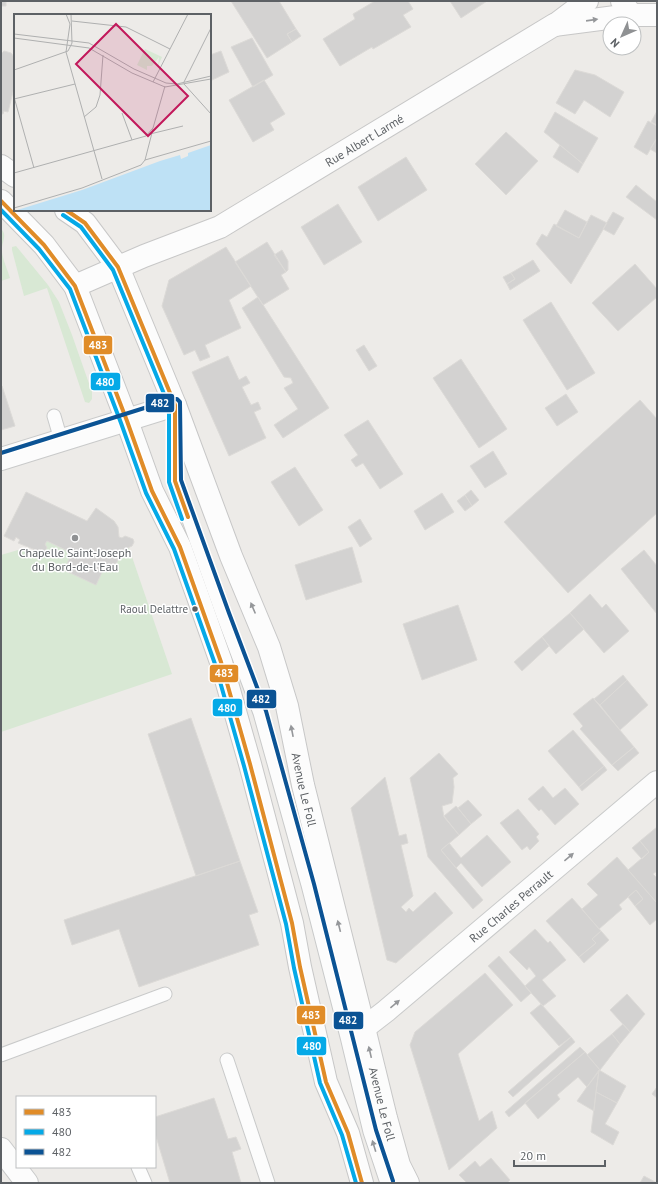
<svg xmlns="http://www.w3.org/2000/svg" width="658" height="1184" font-family="'PT Sans',sans-serif">
	<style>
		.green { fill: #d8e8d4 }
		.building { fill: #d3d2d1; stroke: #dcdad7 }
		.lines { fill: none; stroke-linecap: round; stroke-linejoin: round }
		.service-casing { stroke: #c9caca; stroke-width: 15 }
		.minor-casing { stroke: #c9caca; stroke-width: 24 }
		.secondary-casing { stroke: #c7c7c7; stroke-width: 24 }
		.service { stroke: #fcfcfc; stroke-width: 13 }
		.minor { stroke: #fcfcfc; stroke-width: 22 }
		.secondary { stroke: #fcfcfc; stroke-width: 22 }
		.bus-1-casing { stroke: #fff; stroke-width: 7 }
		.bus-2-casing { stroke: #fff; stroke-width: 7 }
		.bus-3-casing { stroke: #fff; stroke-width: 7 }
		.bus-1 { stroke: #e08c28; stroke-width: 4 }
		.bus-2 { stroke: #05a9e7; stroke-width: 4 }
		.bus-3 { stroke: #0b5394; stroke-width: 4 }
		.oneway { fill: #95979a }
		.poi-dot { fill: #8f9193; stroke: #fff; stroke-width: 1.5 }
		.bus-dot { fill: #5d6165; stroke: #fff; stroke-width: 1.5 }
		.labels { text-anchor: middle; dominant-baseline: central; stroke-width: 3; stroke-linejoin: round; paint-order: stroke }
		.bus-label { font-size: 11px; fill: #5d6165; stroke: #fff; text-anchor: end }
		.street-label { font-size: 12px; fill: #5d6165; stroke: #fff }
		.poi-label { font-size: 12px; fill: #5d6165; stroke: #fff }
		.inset-road { fill: none; stroke: #afb0b0; stroke-width: 1 }
		.view { fill: #c2185b; fill-opacity: 0.15; stroke: #c2185b; stroke-width: 2 }
		.inset-edge { fill: none; stroke: #5d6165; stroke-width: 2 }
		.line-badge { stroke: #fff; stroke-width: 1.5 }
		.badge-label { font-size: 11px; text-anchor: middle; font-weight: bold; fill: #fff }
	</style>
	<rect width="100%" height="100%" fill="#edebe8"/>
	<path class="green" d="M1,229C7,234 3,240 2,247C1,257 7,268 10,278L1,281Z
		M16,246L48,285L59,302L72,335L92,392V399L89,403L85,402L47,288L24,296L12,250V247Z
		M47,541L72,553L64,570L104,568L112,572L123,550L129,548L172,674L1,732V555L18,550L43,553L46,548L45,544Z"/>
	<path class="building" d="M1,1H6V6H1Z
		M231,1H279L296,29L287,34L292,42L267,58Z
		M375,1H408L413,9L403,15L411,27L373,49L372,47L340,66L323,39L355,19L353,14Z
		M450,1H487L461,18Z
		M296,29L301,36L292,42L287,34Z
		M252,38L273,75L253,87L231,47Z
		M4,51L11,53L15,58V84L8,112L4,111L3,114H1V54Z
		M221,51L229,72L210,81V55Z
		M575,70L595,75L624,92L610,117L584,100L575,114L556,103Z
		M264,80L285,114L270,123L274,130L253,142L229,100Z
		M657,111V125L651,122Z
		M555,112L598,138L583,164L544,132Z
		M648,121L657,126V138L647,155L634,147Z
		M506,132L538,161L506,195L475,164Z
		M657,138V153L650,149Z
		M560,145L583,164L578,173L553,157Z
		M406,157L427,190L378,221L358,187Z
		M636,185L657,202V220L626,197Z
		M338,204L362,242L324,265L301,227Z
		M565,210L587,222L579,238L556,226Z
		M613,212L624,218L614,235L603,229Z
		M591,215L607,223L571,284L536,244L542,234L547,237L554,224L579,238Z
		M267,242L286,272L281,275L289,289L263,305L235,262Z
		M226,247L251,286L229,300L241,328L205,345L210,357L200,361L195,350L184,355L162,306L169,280Z
		M282,250L288,261V270L286,272L274,255Z
		M533,260L540,271L510,290L507,284L515,279L511,273Z
		M635,264L657,289V297L618,331L592,303Z
		M511,273L515,279L507,284L503,277Z
		M258,297L329,408L283,438L274,425L298,409L284,388L293,383L291,378L284,377L242,308Z
		M551,302L595,373L567,390L523,320Z
		M364,345L377,366L369,371L356,350Z
		M228,356L239,380L246,376L250,383L242,387L251,405L258,402L261,409L254,412L266,438L229,456L192,372Z
		M461,359L507,429L479,448L433,378Z
		M1,386H2L15,426L1,430Z
		M566,394L578,412L557,426L545,408Z
		M640,400L657,419V513L568,593L504,522Z
		M368,420L403,474L380,489L363,463L356,467L351,460L358,455L344,435Z
		M493,451L507,474L485,488L470,466Z
		M295,467L323,510L299,526L271,482Z
		M471,490L479,500L472,506L465,495Z
		M26,492L87,521L96,508L114,521L118,527L119,537L122,538L125,536L133,539L134,542L132,546L123,550L112,572L104,568L96,585L64,570L72,553L47,541L45,544L47,548L43,553L18,543L20,540L16,537L14,541L4,536Z
		M442,493L454,512L425,530L414,511Z
		M465,495L472,506L465,511L457,501Z
		M360,519L372,539L360,547L348,527Z
		M352,547L362,582L306,600L295,565Z
		M644,550L657,566V614L621,569Z
		M590,594L602,608L606,604L629,631L604,653L570,613Z
		M458,605L477,660L422,680L403,624Z
		M570,613L584,629L556,654L542,637Z
		M542,637L549,646L522,671L514,662Z
		M623,675L627,680L600,705L594,699Z
		M627,680L648,705L620,730L600,705Z
		M593,698L634,747L612,765L580,729L583,726L573,714Z
		M191,718L240,861L196,876L148,734Z
		M573,730L604,766L579,787L548,751Z
		M634,747L639,753L618,771L612,765Z
		M439,753L458,774L453,778L454,787L452,803L442,806L444,817L459,835L441,850L483,900L473,909L428,857L410,778Z
		M604,766L607,770L582,791L579,787Z
		M385,777L399,836L406,834L408,843L401,845L413,896L401,907L406,912L409,908L413,912L435,892L453,913L396,963L387,960L351,808Z
		M543,786L553,798L565,788L579,804L555,825L541,809L539,811L528,799Z
		M468,800L482,815L471,824L458,808Z
		M456,806L471,824L459,835L444,816Z
		M518,809L539,834L536,837L539,841L530,850L527,846L522,850L500,823Z
		M657,827V871L653,874L657,878V903L628,870L649,852L640,841Z
		M487,835L511,862L482,887L461,863L456,868L441,850L449,843L461,858Z
		M640,841L649,852L642,859L632,848Z
		M617,857L657,903V919L650,925L635,906L643,899L636,890L619,905L622,909L599,929L582,909L598,895L587,884Z
		M240,861L258,912L249,915L259,945L139,987L119,929L72,945L64,920Z
		M636,890L643,899L635,906L628,897Z
		M572,898L601,931L592,939L596,943L579,957L546,921Z
		M535,929L548,943L550,941L566,960L542,980L556,996L543,1006L525,986L536,976L529,967L527,970L509,952Z
		M601,931L609,940L584,963L579,957L596,943L592,939Z
		M499,956L531,993L521,1002L488,966Z
		M485,973L513,1005L458,1054L479,1121L492,1111L497,1128L449,1170L410,1045L415,1032Z
		M627,994L645,1014L630,1032L610,1010Z
		M541,1004L571,1037L559,1046L530,1013Z
		M623,1024L630,1032L620,1044L612,1034Z
		M612,1034L620,1044L600,1070L587,1055Z
		M571,1037L575,1042L513,1097L508,1092Z
		M580,1047L585,1052L509,1117L505,1112Z
		M585,1052L600,1070L587,1087L578,1077L557,1095L560,1099L538,1119L525,1103Z
		M599,1070L626,1086L617,1103L596,1092Z
		M599,1070L596,1092L594,1111L577,1101Z
		M657,1087V1098L652,1094Z
		M596,1092L617,1103L605,1124L619,1132L613,1145L591,1132Z
		M214,1098L228,1139L236,1137L241,1149L232,1152L241,1183H170L155,1133V1117Z
		M491,1158L510,1180L507,1183H467L459,1175L475,1161L480,1167Z
		M644,1176L657,1183H640Z"/>
	<g class="lines">
		<defs>
			<path id="service" d="M54,416L61,440
				M175,421V481L223,615L260,713L308,885L347,1037L370,1132L387,1183
				M1,1055L165,994
				M227,1060L268,1183
				M138,1167L145,1183"/>
			<g id="minor">
				<path d="M622,1L631,15"/>
				<path d="M1,459L175,405"/>
				<path id="s1" d="M364,1028L386,1011L657,782"/>
				<path d="M1,1149L27,1183"/>
			</g>
			<g id="secondary">
				<path d="M555,25L587,1"/>
				<path d="M1,166L15,176"/>
				<path d="M1,201L44,245L75,286L127,421L152,491L180,547L198,597L221,662L250,764L292,923L300,967L326,1082L348,1133L362,1183"/>
				<path id="s2" d="M66,210L85,223L118,267L175,405L231,556L269,647L287,706L303,785L364,1028L386,1118L399,1165L408,1183"/>
				<path id="s3" d="M75,286L144,256L220,227L554,25L631,15H657"/>
			</g>
		</defs>
		<use href="#service" class="service-casing"/>
		<use href="#minor" class="minor-casing"/>
		<use href="#secondary" class="secondary-casing"/>
		<use href="#service" class="service"/>
		<use href="#minor" class="minor"/>
		<use href="#secondary" class="secondary"/>
		<defs>
			<path id="bus-1" d="M1,201L44,245L75,286L127,421L152,491L180,547L221,662L250,764L292,923L300,967L326,1082L348,1133L362,1183
				M66,210L85,223L118,267L175,405V481L188,517"/>
			<path id="bus-2" d="M1,210L39,249L70,289L121,423L146,493L174,549L215,664L244,766L286,924L294,968L320,1083L342,1135L356,1183
				M63,215L81,227L113,270L169,406V482L182,519"/>
			<path id="bus-3" d="M1,453L173,399H177L180,402L181,480L229,613L266,711L314,884L376,1130L393,1181"/>
		</defs>
		<use href="#bus-1" class="bus-1-casing"/>
		<use href="#bus-2" class="bus-2-casing"/>
		<use href="#bus-3" class="bus-3-casing"/>
		<use href="#bus-1" class="bus-1"/>
		<use href="#bus-2" class="bus-2"/>
		<use href="#bus-3" class="bus-3"/>
	</g>
	<defs><path id="oneway-solid" d="M-6-.8H1V-3.2L6.5 0L1 3.2V.8H-6Z"/></defs>
	<g class="oneway">
		<use href="#oneway-solid" transform="translate(592 20) rotate(-8)"/>
		<use href="#oneway-solid" transform="translate(253 608) rotate(-113)"/>
		<use href="#oneway-solid" transform="translate(292 731) rotate(-101)"/>
		<use href="#oneway-solid" transform="translate(569 857) rotate(-40)"/>
		<use href="#oneway-solid" transform="translate(339 926) rotate(-104)"/>
		<use href="#oneway-solid" transform="translate(395 1004) rotate(-40)"/>
		<use href="#oneway-solid" transform="translate(370 1052) rotate(-103)"/>
		<use href="#oneway-solid" transform="translate(374 1146) rotate(-107)"/>
	</g>
	<circle class="poi-dot" cx="75" cy="538" r="4"/>
	<circle class="bus-dot" cx="195" cy="609" r="3.5"/>
	<g class="labels">
		<g class="bus-label">
			<text x="188" y="609">Raoul Delattre</text>
		</g>
		<g class="street-label">
			<text stroke="none"><textPath href="#s3" startOffset="325">Rue Albert Larmé</textPath></text>
			<text stroke="none"><textPath href="#s2" startOffset="634">Avenue Le Foll</textPath></text>
			<text stroke="none"><textPath href="#s1" startOffset="191">Rue Charles Perrault</textPath></text>
			<text stroke="none"><textPath href="#s2" startOffset="958">Avenue Le Foll</textPath></text>
		</g>
		<g class="poi-label">
			<text x="75" y="552">Chapelle Saint-Joseph<tspan x="75" dy="14">du Bord-de-l'Eau</tspan></text>
		</g>
	</g>
	<g transform="translate(14 14)">
		<rect width="197" height="197" fill="#edebe8"/>
		<path d="M131,35L148,43L144,52L145,43L138,52H133V56L123,51Z" fill="#d8e8d4"/>
		<path d="M197,131V197H0L68,176L146,147L166,141L167,145L174,142V139Z" fill="#bee1f5"/>
		<path class="inset-road" d="M52,0L56,10L52,38L88,165M58,7L112,13L156,35M0,20L75,29L120,55L152,69L163,70L197,62M0,24L75,34L118,59L151,73L197,65M0,56L54,37L58,29L57,0M139,68L174,0M170,68L197,14M170,70L197,100M0,83L20,154M0,85L61,70M108,99L118,126M70,103L82,93L86,81L89,41M136,120L169,112M131,146L197,127M0,159L132,122L139,114L151,72M0,194L68,174L127,151L131,146L139,115"/>
		<path class="view" d="M102,10L174,82L134,122L62,50Z"/>
		<rect width="197" height="197" class="inset-edge"/>
	</g>
	<g class="line-badge">
		<rect x="83" y="335" width="30" height="20" rx="4" fill="#e08c28"/>
		<rect x="90" y="372" width="31" height="19" rx="4" fill="#05a9e7"/>
		<rect x="145" y="393" width="30" height="20" rx="4" fill="#0b5394"/>
		<rect x="209" y="664" width="30" height="19" rx="4" fill="#e08c28"/>
		<rect x="246" y="689" width="31" height="20" rx="4" fill="#0b5394"/>
		<rect x="212" y="698" width="31" height="19" rx="4" fill="#05a9e7"/>
		<rect x="296" y="1005" width="30" height="20" rx="4" fill="#e08c28"/>
		<rect x="333" y="1011" width="31" height="19" rx="4" fill="#0b5394"/>
		<rect x="296" y="1036" width="31" height="20" rx="4" fill="#05a9e7"/>
	</g>
	<g class="badge-label">
		<text x="98" y="349">483</text>
		<text x="105" y="386">480</text>
		<text x="160" y="407">482</text>
		<text x="224" y="677">483</text>
		<text x="261" y="703">482</text>
		<text x="227" y="712">480</text>
		<text x="311" y="1019">483</text>
		<text x="348" y="1024">482</text>
		<text x="312" y="1050">480</text>
	</g>
	<rect width="658" height="1184" fill="none" stroke="#5d6165" stroke-width="4"/>
	<rect x="16" y="1096" width="140" height="72" fill="#ffffff" stroke="#bec0c1"/>
	<rect x="24" y="1109" width="20" height="6" fill="#e08c28" stroke="#bec0c1"/>
	<text x="52" y="1116" font-size="12" fill="#5d6165">483</text>
	<rect x="24" y="1129" width="20" height="6" fill="#05a9e7" stroke="#bec0c1"/>
	<text x="52" y="1136" font-size="12" fill="#5d6165">480</text>
	<rect x="24" y="1149" width="20" height="6" fill="#0b5394" stroke="#bec0c1"/>
	<text x="52" y="1156" font-size="12" fill="#5d6165">482</text>
	<g transform="translate(622 36) rotate(225)"><circle r="19" fill="#ffffff" stroke="#bec0c1"/>
	<path d="M0-3L7 15L0 10L-7 15Z" fill="#8f9193"/>
	<text y="-6" font-size="11" font-weight="bold" text-anchor="middle" fill="#5d6165">N</text>
	</g>
	<path d="M514 1160v6h91v-6" fill="none" stroke="#5d6165" stroke-width="2"/>
	<text x="520" y="1160" font-size="12" fill="#5d6165" stroke="#ffffff" stroke-width="3" paint-order="stroke">20 m</text>
</svg>
